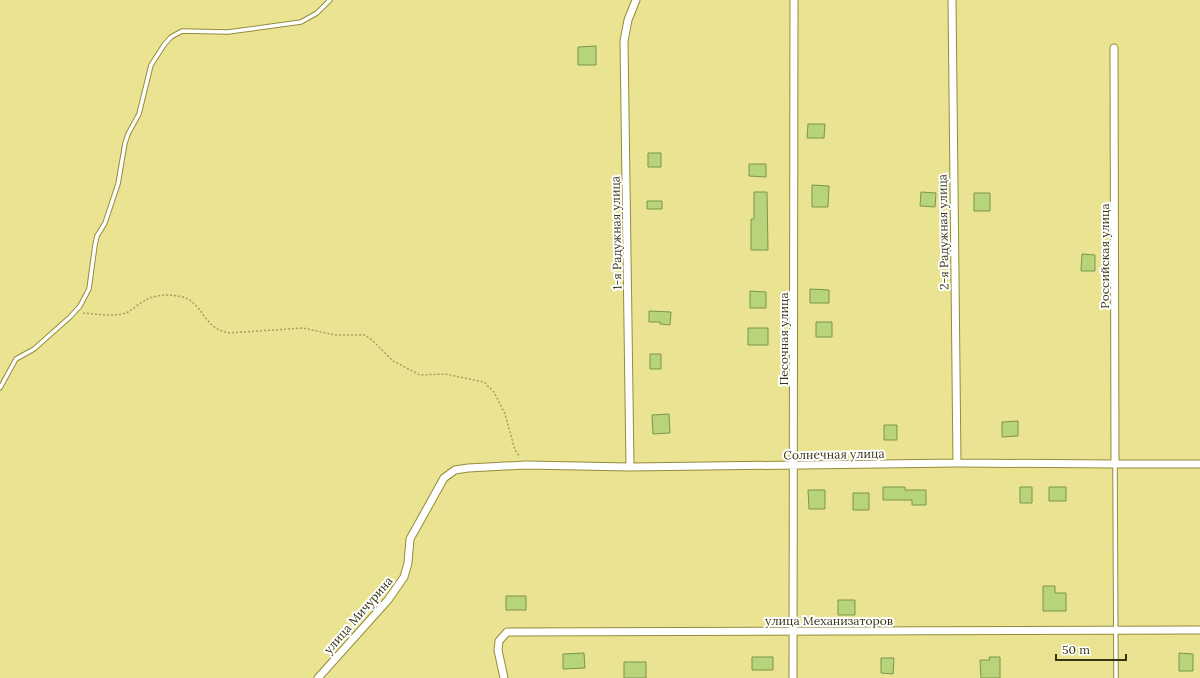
<svg xmlns="http://www.w3.org/2000/svg" width="1200" height="678" font-family="Lora,serif">
	<style>
		.building { fill: #b7d47b; stroke: #7d954b }
		.lines { fill: none; stroke-linecap: round; stroke-linejoin: round }
		.lane-casing { stroke: #948c3a; stroke-width: 5.5 }
		.street-casing { stroke: #948c3a; stroke-width: 9 }
		.path { stroke: #a49e5f; stroke-width: 1.5; stroke-dasharray: 2 2; stroke-linecap: butt }
		.lane { stroke: #fff; stroke-width: 3.5 }
		.street { stroke: #fff; stroke-width: 7 }
		.labels { text-anchor: middle; dominant-baseline: central; stroke-width: 4; stroke-linejoin: round; paint-order: stroke }
		.street-label { font-size: 12px; fill: #373411; stroke: #fff }
	</style>
	<rect width="100%" height="100%" fill="#eae391"/>
	<path class="building" d="M596,46V65H578V47Z
		M808,124H825L824,138H807Z
		M648,153H661V167H648Z
		M749,164H766V177L749,176Z
		M812,185L829,186L828,207H812Z
		M754,192H767L768,250H751V219H754Z
		M921,192L936,193L935,207L920,206Z
		M974,193H990V211H974Z
		M647,201H662V209H647Z
		M1082,254L1095,255V271H1081Z
		M810,289L829,290V303H810Z
		M750,291L766,292V308H750Z
		M649,311L671,312L670,325L660,324V322H649Z
		M816,322H832V337H816Z
		M748,328H768V345H748Z
		M650,354H661V369H650Z
		M669,414L670,433L653,434L652,415Z
		M1018,421V436L1002,437V422Z
		M884,425H897V440H884Z
		M883,487H905V490H926V505H912V500H883Z
		M1020,487H1032V503H1020Z
		M1049,487H1066V501H1049Z
		M808,490H825V509H809Z
		M853,493H869V510H853Z
		M1043,586H1055V593H1066V611H1043Z
		M506,596H526V610H506Z
		M838,600H855V615H838Z
		M584,653L585,668L563,669V654Z
		M1179,653L1193,654V671H1179Z
		M752,657H773V670H752Z
		M989,657H1000V678H981L980,660H990Z
		M881,658H894L893,674L881,673Z
		M624,662H646V678H624Z"/>
	<g class="lines">
		<defs>
			<path id="lane" d="M0,388L16,359L34,349L70,317L80,306L89,289L95,245L97,236L105,223L118,184L125,143L128,134L139,114L151,65L164,45L171,37L182,31L228,32L301,22L317,13L330,0
				M1115,464L1116,678"/>
			<path id="street" d="M952,0L957,463
				M1114,48L1115,464
				M630,467L624,41L628,20L636,0
				M318,678L388,600L404,577L408,563L410,539L444,478L455,470L468,468L526,465L630,467L957,463L1115,464H1200
				M504,678L498,650L499,641L507,632L1200,630
				M793,678L794,0"/>
		</defs>
		<use href="#lane" class="lane-casing"/>
		<use href="#street" class="street-casing"/>
		<path class="path" d="M83,313C97,314 113,317 126,313C133,310 138,304 144,301C155,294 171,294 183,297C197,301 202,316 212,325C216,329 222,331 228,333L303,328L335,335H365L373,341L393,361L420,375L445,374L484,382L494,392L505,414L515,450L520,457"/>
		<use href="#lane" class="lane"/>
		<use href="#street" class="street"/>
	</g>
	<g class="labels">
		<g class="street-label">
			<text transform="translate(943 232) rotate(-91)">2-я Радужная улица</text>
			<text transform="translate(616 233) rotate(-91)">1-я Радужная улица</text>
			<text transform="translate(1104 256) rotate(-90)">Российская улица</text>
			<text transform="translate(783 339) rotate(-90)">Песочная улица</text>
			<text transform="translate(834 454) rotate(-1)">Солнечная улица</text>
			<text transform="translate(358 615) rotate(-49)">улица Мичурина</text>
			<text x="829" y="620">улица Механизаторов</text>
		</g>
	</g>
	<path d="M1056 654v6h70v-6" fill="none" stroke="#373411" stroke-width="2"/>
	<text x="1062" y="654" font-size="12" fill="#373411" stroke="#ffffff" stroke-width="3" paint-order="stroke">50 m</text>
</svg>
